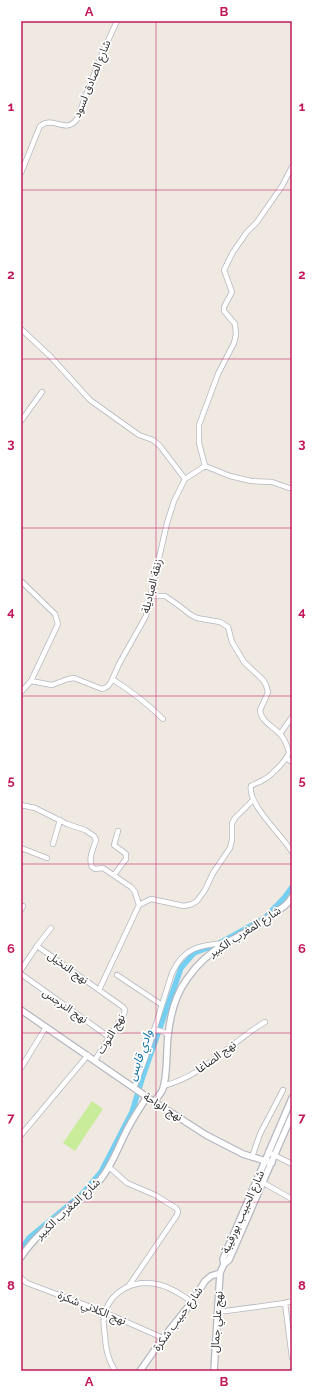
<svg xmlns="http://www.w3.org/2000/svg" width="313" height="1392" font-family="Raleway,'Noto Sans Arabic',sans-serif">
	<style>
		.pitch { fill: #c9ec9a }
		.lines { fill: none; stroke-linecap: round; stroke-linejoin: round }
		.canal { stroke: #75cff0; stroke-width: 5.5 }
		.minor-casing { stroke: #b4b7c1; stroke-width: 6 }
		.tertiary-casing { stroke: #b4b7c1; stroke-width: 8 }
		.minor { stroke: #fff; stroke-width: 4.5 }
		.tertiary { stroke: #fff; stroke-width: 5.5 }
		.grid { fill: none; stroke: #c2185b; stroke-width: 1; stroke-opacity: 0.55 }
		.labels { text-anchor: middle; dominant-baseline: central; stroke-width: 3.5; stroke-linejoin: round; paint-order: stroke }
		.street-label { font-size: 11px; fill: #2e2e2e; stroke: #fff }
		.water-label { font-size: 12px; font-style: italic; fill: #0d6fa3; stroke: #fff }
		.neatline { fill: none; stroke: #c2185b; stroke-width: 1.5 }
		.grid-label { font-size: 13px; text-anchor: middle; font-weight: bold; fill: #c2185b }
	</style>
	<rect width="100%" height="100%" fill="#efe9e1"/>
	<path class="pitch" d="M92,1101L103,1109L75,1151L63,1143Z"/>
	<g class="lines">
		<path class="canal" d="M21,1249L30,1237L82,1194L101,1172L132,1112L143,1076L181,968L194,953L218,944L265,918L284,898L292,887"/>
		<defs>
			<path id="minor" d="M21,173L40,126C54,115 66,135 77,119L101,56L117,21
				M21,329L50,356L90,400L139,435L153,440L160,446L185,479L205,466L230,476L251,481L272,482L292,489
				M21,421L42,392
				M205,466L199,443V425L218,374L234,343L236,335L235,324L224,311V307L232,292L224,270L233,252L247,232L257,222L282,186L292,167
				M21,581L55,614L58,624L31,681L21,692
				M150,596H165L178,605L191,615L197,618L220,622L228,627L232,642L244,662L263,680L266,685L268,692L266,697L260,710C261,722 273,726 280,734C285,739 287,745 289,752C288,759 270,777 263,780C259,783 255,783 251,786C247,804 283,836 292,852
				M112,679C131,691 147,703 163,719
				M31,681L52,685L68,679L74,678L102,689L105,688L108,686L111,682L119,664L146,616L167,523L174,501L185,479
				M280,734L292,717
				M286,758L292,762
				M21,805L35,808L67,824L85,830L94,836L96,840C93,850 88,858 92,867L95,869L103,868L131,887L135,892L139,905
				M53,844L60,820
				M21,848L47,858
				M114,875L126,859V854L114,845L118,831
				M21,910L23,906
				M37,946L51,928
				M21,970L37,946L123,1007L125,1010L124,1014L95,1060
				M21,974L109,1037
				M117,975L162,1005
				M99,990L139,905L151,899L184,906L192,904L197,901L205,890L213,873L230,848L232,840V823L235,818L253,800
				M154,1029L164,1032L168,1035
				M21,1068L46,1027
				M163,1086C204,1076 231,1042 265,1022
				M134,1088L146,1056L172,973C184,947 200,945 226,943
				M21,1135L88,1055
				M268,1152L292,1164
				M252,1157L260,1134L283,1090
				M109,1167L127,1183L155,1195L176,1208L178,1211L177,1215L128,1287
				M260,1181L292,1199
				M21,1278L27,1283L104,1312L163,1338
				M285,1303L292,1358
				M218,1312L285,1303L292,1301
				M115,1371C108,1359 106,1350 105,1336C104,1329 102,1319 105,1312C112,1290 134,1280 156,1284C169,1286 181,1294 192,1302"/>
			<path id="tertiary" d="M21,1010L147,1097L206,1135L243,1154L272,1163
				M155,1101C157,1098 160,1094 162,1091C168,1078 166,1051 168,1036C170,1017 175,995 187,979C197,964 212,951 228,942C246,932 263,924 279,910C285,906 289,903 292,897
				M21,1257C42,1225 76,1208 100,1180C111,1167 117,1150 125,1134C131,1121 139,1109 147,1097
				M224,1264L229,1260L292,1115
				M140,1371L163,1338L192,1302L205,1281L211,1276L220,1273
				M214,1371L220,1273L224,1264L223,1259L292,1098"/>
		</defs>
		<use href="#minor" class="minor-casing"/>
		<use href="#tertiary" class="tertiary-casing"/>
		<use href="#minor" class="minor"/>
		<use href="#tertiary" class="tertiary"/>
	</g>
	<path class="grid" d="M156,21V1371M21,190H292M21,359H292M21,528H292M21,696H292M21,864H292M21,1033H292M21,1202H292"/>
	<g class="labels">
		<g class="street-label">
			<text transform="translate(92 79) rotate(-68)">شارع الصادق لسود</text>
			<text transform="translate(152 586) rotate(-76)">زنقة العباديلة</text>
			<text transform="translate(245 932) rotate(-33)">شارع المغرب الكبير</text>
			<text transform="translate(68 968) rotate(36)">نهج النخيل</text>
			<text transform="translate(65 1006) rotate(35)">نهج النرجس</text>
			<text transform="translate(111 1034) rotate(-59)">نهج التوت</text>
			<text transform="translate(216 1057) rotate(-36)">نهج الصاغا</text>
			<text transform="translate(163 1107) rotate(32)">نهج الواحة</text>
			<text transform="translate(68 1209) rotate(-43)">شارع المغرب الكبير</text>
			<text transform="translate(243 1212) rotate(-66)">شارع الحبيب بورقيبة</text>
			<text transform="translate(92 1308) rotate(22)">نهج الكلاني شكرة</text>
			<text transform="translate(178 1319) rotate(-54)">شارع حبيب شكرة</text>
			<text transform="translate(217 1322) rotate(-86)">نهج علي جمال</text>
		</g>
		<g class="water-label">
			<text transform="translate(140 1055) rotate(-71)">وادي قابس</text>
		</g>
	</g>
	<rect width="313" height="1392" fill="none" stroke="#ffffff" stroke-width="44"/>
	<rect x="22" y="22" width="269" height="1348" class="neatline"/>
	<g class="grid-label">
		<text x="89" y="16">A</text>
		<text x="224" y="16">B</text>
		<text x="11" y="111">1</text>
		<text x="302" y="111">1</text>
		<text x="11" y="279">2</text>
		<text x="302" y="279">2</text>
		<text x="11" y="448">3</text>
		<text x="302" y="448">3</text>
		<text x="11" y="616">4</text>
		<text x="302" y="616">4</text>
		<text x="11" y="785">5</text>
		<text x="302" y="785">5</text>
		<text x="11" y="953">6</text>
		<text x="302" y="953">6</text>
		<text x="11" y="1122">7</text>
		<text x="302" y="1122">7</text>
		<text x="11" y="1290">8</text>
		<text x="302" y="1290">8</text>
		<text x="89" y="1386">A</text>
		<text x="224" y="1386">B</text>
	</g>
</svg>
